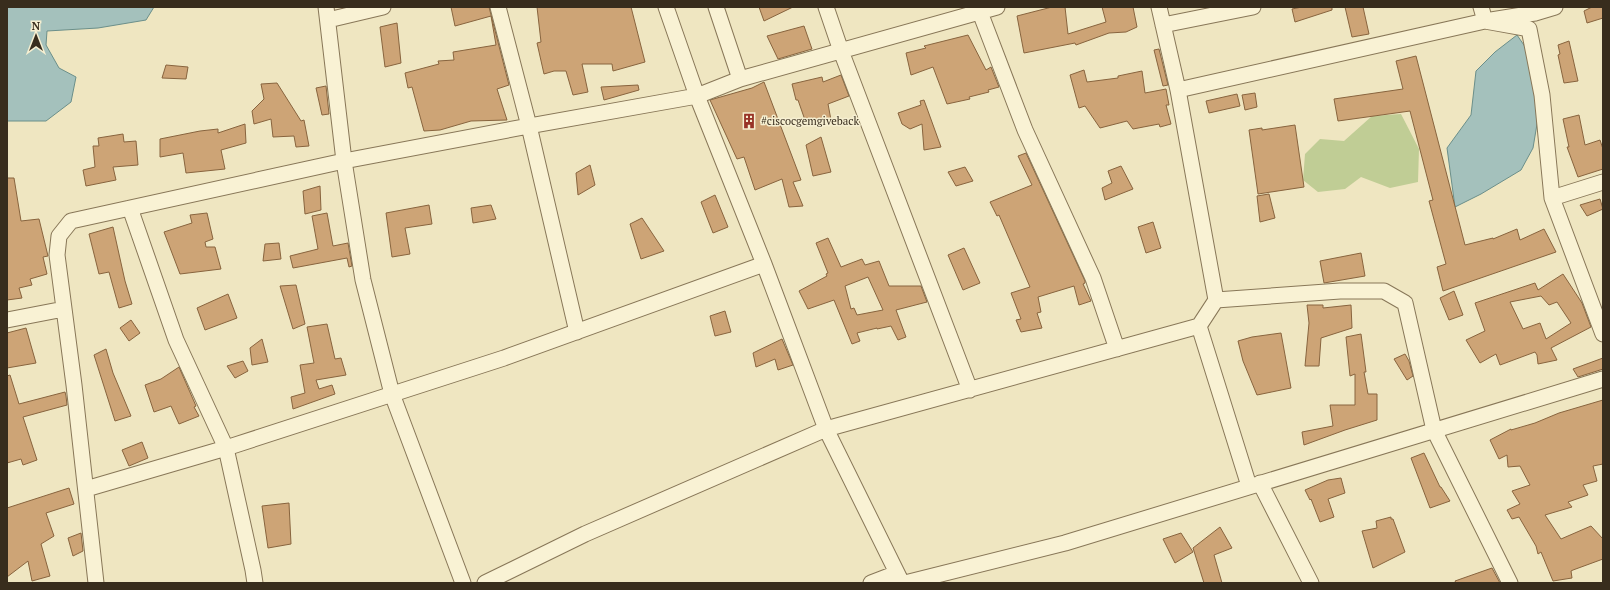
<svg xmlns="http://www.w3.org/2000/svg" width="1610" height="590" font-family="'PT Serif',serif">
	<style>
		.green { fill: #c0cd95 }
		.water { fill: #a4c1bc; stroke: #6b8f8a }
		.building { fill: #cda476; stroke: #88643e; fill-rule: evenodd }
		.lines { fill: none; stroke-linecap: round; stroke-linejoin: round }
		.minor-casing { stroke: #887758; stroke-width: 17 }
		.minor { stroke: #f9f2d4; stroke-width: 15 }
		.labels { text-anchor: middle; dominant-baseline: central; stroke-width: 3; stroke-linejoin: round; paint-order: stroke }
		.poi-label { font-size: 11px; fill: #382d1d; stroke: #f6efd1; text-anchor: start }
	</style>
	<rect width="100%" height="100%" fill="#efe6c1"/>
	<path class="green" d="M1401,114L1419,149L1418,182L1390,188L1361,177L1345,189L1318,192L1303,180L1305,154L1320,139L1344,141L1372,116Z"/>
	<path class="water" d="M7,7H154L146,20L98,28L47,31L46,45L59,68L76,77L71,102L46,121H7Z
		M1517,35L1528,51L1539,112L1533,148L1521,170L1481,194L1455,207L1447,148L1471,115L1476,71L1495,52Z"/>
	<path class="building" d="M451,7H489L509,85L497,89L507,120L471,121L440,130L424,131L412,87L408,88L405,73L439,64L438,61L454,60L453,52L496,45L491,16L455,26Z
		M537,7H631L645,62L613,71L612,64H582L588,92L573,95L566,71H554L544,74L537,43L541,42Z
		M759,7H793L764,21Z
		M1052,7H1065L1068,34L1106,22L1102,7H1133L1137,27L1126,32L1109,33L1076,45L1075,43L1024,53L1017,16Z
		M1302,7H1332V10L1295,22L1292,9Z
		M1345,7H1363L1369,34L1352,37Z
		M1592,7H1603V18L1587,23L1584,11Z
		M397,23L401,63L385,67L380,27Z
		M804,26L812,49L778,59L767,36Z
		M968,35L986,70L991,67L999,87L988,90L989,92L969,97L970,99L947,104L933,67L911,75L906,53L926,48L924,46Z
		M1569,41L1578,81L1564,83L1558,55L1560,54L1558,45Z
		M1159,49L1168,85L1163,86L1154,50Z
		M1416,56L1465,245L1493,238V239L1517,229L1520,240L1544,229L1556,252L1443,291L1437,267L1446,264L1429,201L1433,200L1410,111L1338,121L1334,99L1403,89L1396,61Z
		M166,65L188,67L186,79L162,78Z
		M1084,70L1087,82L1118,78V76L1142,71L1145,93L1166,89L1169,105H1166L1171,124L1160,127L1159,124L1133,129L1127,121L1100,128L1085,106L1079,108L1070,75Z
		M841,75L849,96L828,104L831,120L806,123L798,100H796L792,84L822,77L823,82Z
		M764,82L801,180L793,182L803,206L789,207L782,179L755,190L744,157L737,159L710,100L752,88Z
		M277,83L301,121L304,120L309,146L296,147L294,136L273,137L271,119L254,124L252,111L264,99L261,84Z
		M638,85L639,90L604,100L601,87Z
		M326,86L329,114L322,115L316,88Z
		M1255,93L1257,107L1245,110L1242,95Z
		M1237,94L1240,106L1209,113L1206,101Z
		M924,100L941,147L924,150L922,124L910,129L902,124L898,113L921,105L920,101Z
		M1579,115L1585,145L1600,140L1603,149V169L1578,177L1567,147H1569L1563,119Z
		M245,124L246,143L221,150L225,169L186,173L183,153L160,157V139L200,131L218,129V133Z
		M1295,125L1304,187L1258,194L1249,130L1262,128V130Z
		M123,134L124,142L136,141L138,165L113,167L116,180L86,186L83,170L95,167L93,146H99L98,138Z
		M821,137L831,172L813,176L806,145Z
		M1026,153L1085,281V283L1083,284L1091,301L1079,305L1074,286L1038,297L1041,312L1037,313L1042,328L1021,332L1016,320L1021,319L1011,293L1030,287L999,215L997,216L990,202L1032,185L1018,156Z
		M590,165L595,185L578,195L576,173Z
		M1121,166L1133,189L1105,200L1102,188L1112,183L1108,171Z
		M965,167L973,181L956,186L948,172Z
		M7,178H14L21,221L39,219L48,256L43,257L47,274L30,279L32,285L19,288L22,298L7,300Z
		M320,186L321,210L305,214L303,191Z
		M1269,194L1275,218L1260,222L1257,196Z
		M715,195L728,227L713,233L701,202Z
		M1600,199L1603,209L1587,216L1580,205Z
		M429,205L432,224L405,228L410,254L392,257L386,213Z
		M491,205L496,219L473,223L471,208Z
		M207,213L213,239L205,242L206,247H215L221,269L180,274L164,232L192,223L190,215Z
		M327,213L333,246L348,243L352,266L349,267L347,258L293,268L290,256L318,249L312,216Z
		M642,218L664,251L641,259L630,224Z
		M1153,222L1161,248L1146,253L1138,227Z
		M113,227L125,281L132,304L119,308L109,272L99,274L89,234Z
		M828,238L841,267L862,259L865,265L879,261L889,286H921L927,302L896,310L906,337L898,340L891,326L877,329V328L857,333L860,341L852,344L834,300L808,309L799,291L827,276L826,274L828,273L816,243ZM868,277L883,310L857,315L854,308L851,309L845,286Z
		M279,243L281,259L263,261L265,244Z
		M964,248L980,283L963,290L948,255Z
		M1361,253L1365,276L1324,283L1320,261Z
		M1563,274L1582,303L1591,327L1551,348L1557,360L1538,364L1537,355L1535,352L1500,365L1496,354L1480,363L1466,340L1485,331L1475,303L1535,283L1538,290ZM1541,296L1549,305L1557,302L1571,323L1546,339L1540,323L1523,329L1510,302Z
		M296,285L305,324L293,329L280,286Z
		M1454,291L1463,315L1449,320L1440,298Z
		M228,294L237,318L205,330L197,308Z
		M1307,305H1323V308L1351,305L1352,328L1321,338L1319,366H1305L1309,323Z
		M725,311L731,332L715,336L710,316Z
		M131,320L140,333L129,341L120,328Z
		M327,324L335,359L341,358L346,375L316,380L319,389L332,385L335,394L293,409L291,397L305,393L300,365L314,363L307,327Z
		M26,328L36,363L7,368V333Z
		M1281,333L1291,388L1257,395L1243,361L1238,341L1252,337Z
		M1361,334L1366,372H1364L1368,394H1377V420L1345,430L1304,445L1302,432L1333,426L1330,405H1355V374L1350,376L1346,337Z
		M262,339L268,362L252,365L250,348Z
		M782,339L793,365L778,370L775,359L756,367L753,353Z
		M106,349L113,373L131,416L115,421L94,355Z
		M1405,354L1409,361L1413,376L1407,380L1394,359Z
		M1603,358V369L1597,371L1578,377L1573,369Z
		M243,361L248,371L235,378L227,366Z
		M179,367L196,406L194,407L199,416L179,424L171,406L154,412L145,385L161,379Z
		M10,375L19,404L65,392L66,396L67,405L23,417L37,460L23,465L21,459L7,463V376Z
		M1603,400V464L1593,466L1597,481L1583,485L1588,495L1568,502L1572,507L1545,515L1561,539L1591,526L1603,539V559L1573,570L1571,571L1572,578L1553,581L1541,552L1538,554L1536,546L1519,517L1512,519L1507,510L1520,504L1512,491L1530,485L1520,466L1508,467L1507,455L1499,459L1490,440L1511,429V430L1535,423L1559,413Z
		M142,442L148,458L129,466L122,450Z
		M1424,453L1440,487H1441L1450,501L1430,508L1411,458Z
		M1341,478L1345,493L1328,499L1334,517L1320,522L1311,499L1310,500L1305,490L1328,480Z
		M69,488L74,504L46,513L54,536L41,544L50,576L32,581L28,561L7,577V508Z
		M289,503L291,544L268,548L262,506Z
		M1391,517V519H1393L1405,552L1373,568L1362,531L1377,528L1376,521Z
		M1220,527L1232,548L1214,555L1222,583H1204L1193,548Z
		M81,533L83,551L73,556L68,538Z
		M1181,533L1193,552L1175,563L1163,539Z
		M1492,568L1500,583H1456L1455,581Z"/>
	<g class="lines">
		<defs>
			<path id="minor" d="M326,7L344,161L363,280L392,394L463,583
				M498,7L529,126L577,332
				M666,7L697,96L764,264L826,429L902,583
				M716,7L740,79
				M826,7L841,51L970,390
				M978,7L1025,130L1093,278L1117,349
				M1481,7L1485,21L1529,29L1542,95L1552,198L1603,334
				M328,20L383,7
				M1163,25L1253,7
				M1178,90L1485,21L1535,13L1555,7
				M1552,198L1603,182
				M130,208L176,340L226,448L253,570L255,583
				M1216,300L1340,291H1384L1405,303L1434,430L1510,583
				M7,320L64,309
				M1199,326L1249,486
				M1260,483L1311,583
				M86,489L226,448L504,358L764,264
				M96,583L74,385L57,255L59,236L71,221L344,161L529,126L697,96L740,79L997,7
				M485,583L585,534L826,429L1199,326L1216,300L1178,90L1159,7
				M871,583L897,573
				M905,583L1065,543L1603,379"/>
		</defs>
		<use href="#minor" class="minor-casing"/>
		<use href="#minor" class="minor"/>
	</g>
	<defs>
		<symbol id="building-bare" viewBox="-9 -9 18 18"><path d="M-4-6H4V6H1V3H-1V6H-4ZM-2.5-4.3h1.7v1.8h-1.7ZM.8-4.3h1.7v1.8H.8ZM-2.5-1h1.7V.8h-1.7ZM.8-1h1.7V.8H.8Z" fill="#983327" stroke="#f6efd1" stroke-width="2.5" paint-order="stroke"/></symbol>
	</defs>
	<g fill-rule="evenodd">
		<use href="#building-bare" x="738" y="110" width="22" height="22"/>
	</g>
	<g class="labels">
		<g class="poi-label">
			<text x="761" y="121">#ciscocgemgiveback</text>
		</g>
	</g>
	<rect width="1610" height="590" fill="none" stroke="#382d1d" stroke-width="16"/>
	<g transform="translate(36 36)" stroke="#f6efd1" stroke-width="3" paint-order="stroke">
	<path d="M0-3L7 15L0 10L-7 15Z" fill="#382d1d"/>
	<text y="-6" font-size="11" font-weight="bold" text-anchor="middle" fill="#382d1d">N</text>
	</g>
</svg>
